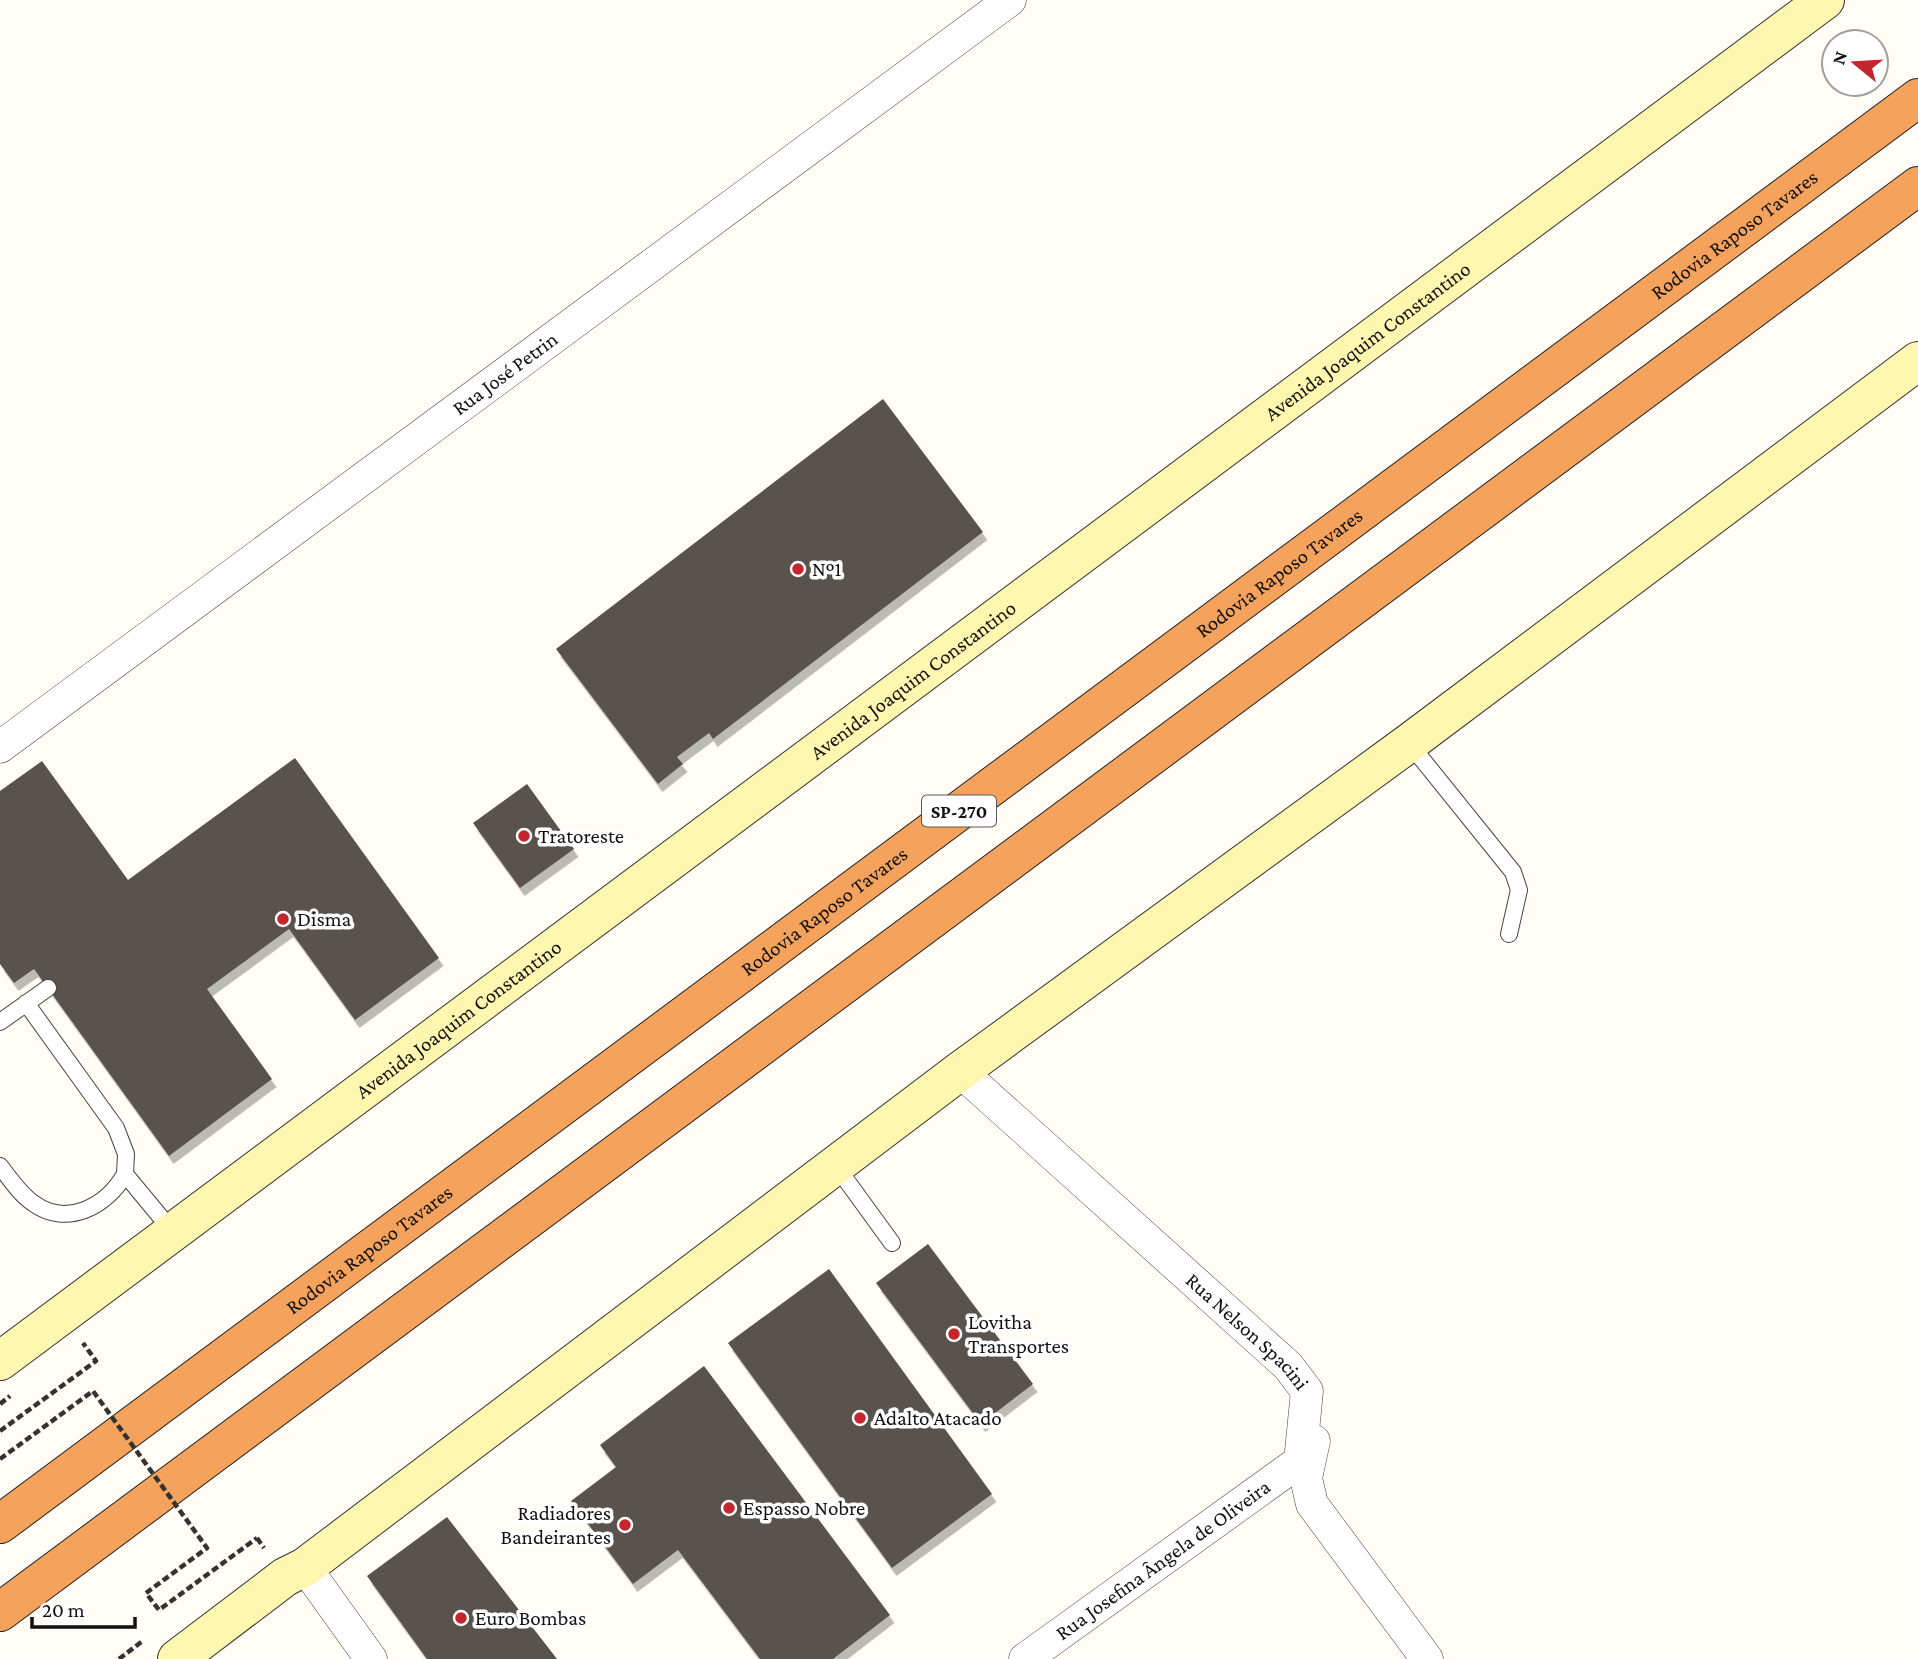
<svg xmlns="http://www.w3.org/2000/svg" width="1918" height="1659" font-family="'Crimson Pro',serif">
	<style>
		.building { fill: #5a524d; filter: url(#shadow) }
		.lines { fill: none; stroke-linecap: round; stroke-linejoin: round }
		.lane-casing { stroke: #444; stroke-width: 18 }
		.street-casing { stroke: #444; stroke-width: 33 }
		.secondary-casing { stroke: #333; stroke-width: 40 }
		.highway-casing { stroke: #222; stroke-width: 40 }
		.path { stroke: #333; stroke-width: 4.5; stroke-dasharray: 7 3.5; stroke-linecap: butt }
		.lane { stroke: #fff; stroke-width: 16 }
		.street { stroke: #fff; stroke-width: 32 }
		.secondary { stroke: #fff6b0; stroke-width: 38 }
		.highway { stroke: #f5a25d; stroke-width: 38 }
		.path-bridge { stroke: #333; stroke-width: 4.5; stroke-dasharray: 7 3.5; stroke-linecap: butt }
		.poi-dot { fill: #c4262e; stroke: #fff; stroke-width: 2.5 }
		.labels { text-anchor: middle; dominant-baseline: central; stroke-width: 7; stroke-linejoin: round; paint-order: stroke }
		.shield { fill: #fff; stroke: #585858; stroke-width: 2 }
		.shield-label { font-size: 19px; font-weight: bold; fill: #111 }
		.street-label { font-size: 21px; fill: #111; stroke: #fff }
		.poi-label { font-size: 21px; fill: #111; stroke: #fff; text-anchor: start }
	</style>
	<defs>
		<filter id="shadow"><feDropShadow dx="4.5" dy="8" stdDeviation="0" flood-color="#0004"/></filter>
	</defs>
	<rect width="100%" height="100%" fill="#fffdf5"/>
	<path class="building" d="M883,399L983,532L713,739L709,733L677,757L683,764L658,784L556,649Z
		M295,758L439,958L355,1020L289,929L207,989L272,1079L169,1156L34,969L14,983L0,964V791L42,761L128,880Z
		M527,784L574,849L520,888L473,823Z
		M928,1244L1033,1384L981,1424L876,1283Z
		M829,1269L992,1494L892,1568L728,1343Z
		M704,1366L890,1615L833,1659H760L678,1550L633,1584L571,1501L616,1467L600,1445Z
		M447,1517L557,1659H427L367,1576Z"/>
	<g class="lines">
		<defs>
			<path id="lane" d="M1409,743L1513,872L1519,890L1509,934
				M26,1003L116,1128L126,1154L125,1174L173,1232
				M0,1022L48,988
				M0,1166C10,1179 20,1194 33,1203C67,1228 107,1206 125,1174
				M836,1166L892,1243"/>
			<g id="street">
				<path id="s1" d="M0,747L1010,0"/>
				<path id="s2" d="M960,1071L1288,1366L1307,1391L1300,1461"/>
				<path d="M1314,1441L1306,1478L1312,1504L1427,1659"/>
				<path d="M305,1567L371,1659"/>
				<path id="s3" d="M1025,1659L1300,1461"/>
			</g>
			<g id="secondary">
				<path id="s4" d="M0,1361L1825,0"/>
				<path d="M177,1659L285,1577L305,1567L960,1071L1409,743L1918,361"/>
			</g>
			<g id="highway">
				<path id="s5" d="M0,1524L1918,98"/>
				<path d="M0,1612L1918,186"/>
			</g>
		</defs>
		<use href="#lane" class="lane-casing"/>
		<use href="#street" class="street-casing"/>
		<use href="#secondary" class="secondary-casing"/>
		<use href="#highway" class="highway-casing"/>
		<path class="path" d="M0,1404L10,1396
			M0,1431L96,1361L83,1343
			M257,1538L264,1548
			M119,1659L144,1640"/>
		<use href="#lane" class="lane"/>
		<use href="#street" class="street"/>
		<use href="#secondary" class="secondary"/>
		<use href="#highway" class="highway"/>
		<path class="path-bridge" d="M0,1459L93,1391L207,1548L146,1593L159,1610L257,1538"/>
	</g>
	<g class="poi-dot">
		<circle cx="798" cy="569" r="7"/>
		<circle cx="524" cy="836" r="7"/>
		<circle cx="283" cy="919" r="7"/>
		<circle cx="954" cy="1334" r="7"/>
		<circle cx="860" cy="1418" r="7"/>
		<circle cx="729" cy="1508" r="7"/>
		<circle cx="625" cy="1525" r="7"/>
		<circle cx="461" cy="1618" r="7"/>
	</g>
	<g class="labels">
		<rect class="shield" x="922" y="795.5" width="74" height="31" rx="5"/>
		<g class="shield-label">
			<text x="959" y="811">SP-270</text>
		</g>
		<g class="street-label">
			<text stroke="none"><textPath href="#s5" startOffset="2161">Rodovia Raposo Tavares</textPath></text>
			<text stroke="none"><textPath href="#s4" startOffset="1706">Avenida Joaquim Constantino</textPath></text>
			<text stroke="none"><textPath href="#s1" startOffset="628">Rua José Petrin</textPath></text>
			<text stroke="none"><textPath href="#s5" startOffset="1594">Rodovia Raposo Tavares</textPath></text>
			<text stroke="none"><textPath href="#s4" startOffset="1139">Avenida Joaquim Constantino</textPath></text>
			<text stroke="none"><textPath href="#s5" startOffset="1027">Rodovia Raposo Tavares</textPath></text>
			<text stroke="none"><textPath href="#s4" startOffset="572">Avenida Joaquim Constantino</textPath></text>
			<text stroke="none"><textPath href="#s5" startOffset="460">Rodovia Raposo Tavares</textPath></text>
			<text stroke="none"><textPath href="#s2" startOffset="388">Rua Nelson Spacini</textPath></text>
			<text stroke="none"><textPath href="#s3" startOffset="170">Rua Josefina Ângela de Oliveira</textPath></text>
		</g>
		<g class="poi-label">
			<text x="812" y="569">Nº1</text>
			<text x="538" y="836">Tratoreste</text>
			<text x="297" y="919">Disma</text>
			<text x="968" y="1322">Lovitha<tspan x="968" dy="24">Transportes</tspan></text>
			<text x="874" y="1418">Adalto Atacado</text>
			<text x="743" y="1508">Espasso Nobre</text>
			<text x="611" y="1513" text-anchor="end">Radiadores<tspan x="611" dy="24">Bandeirantes</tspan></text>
			<text x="475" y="1618">Euro Bombas</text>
		</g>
	</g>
	<g transform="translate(1855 63) rotate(288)"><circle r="33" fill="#ffffff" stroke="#a0a0a0" stroke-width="2"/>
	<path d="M0-5L12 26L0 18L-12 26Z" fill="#c4262e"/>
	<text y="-10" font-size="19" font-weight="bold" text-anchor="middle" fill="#111111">N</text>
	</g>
	<path d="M32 1617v10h103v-10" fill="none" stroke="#111111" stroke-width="3.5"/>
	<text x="42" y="1617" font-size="21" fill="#111111" stroke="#ffffff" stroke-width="5" paint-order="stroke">20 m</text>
</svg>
